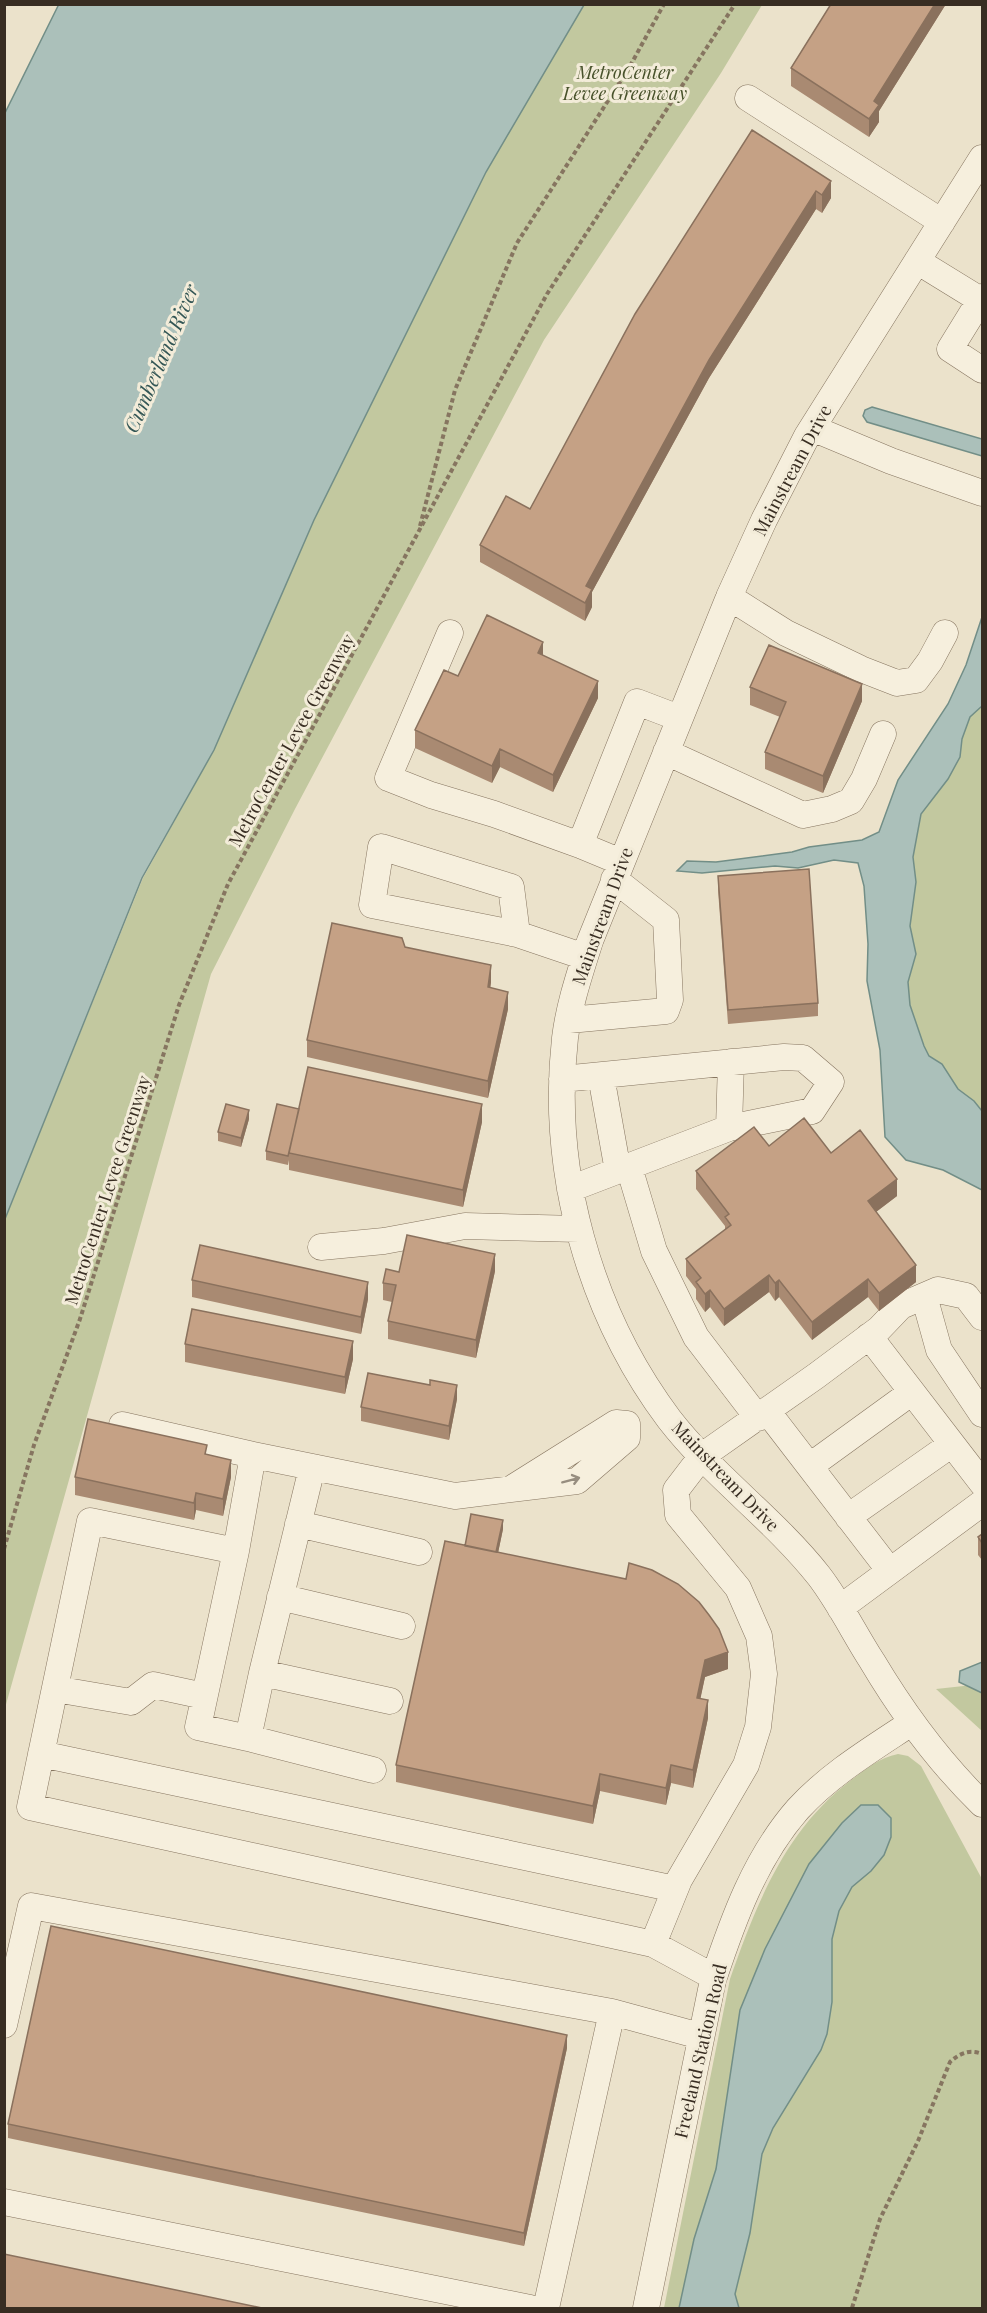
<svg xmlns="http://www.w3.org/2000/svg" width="987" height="2313" font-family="'Playfair Display',serif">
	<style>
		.green { fill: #c2c89f }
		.water { fill: #abc0ba; stroke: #728e87; stroke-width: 1.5 }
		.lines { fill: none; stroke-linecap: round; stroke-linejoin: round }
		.minor-casing { stroke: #867560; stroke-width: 27 }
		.path { stroke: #867560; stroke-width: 4; stroke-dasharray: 4.5 3; stroke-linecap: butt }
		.minor { stroke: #f6efdd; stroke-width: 26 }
		.wall { fill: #a98a72 }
		.shaded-wall { fill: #8a715d }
		.building { fill: #c5a185; stroke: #8a715d; stroke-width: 1.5 }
		.oneway { stroke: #978e80 }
		.labels { text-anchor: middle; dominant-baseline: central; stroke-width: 6; stroke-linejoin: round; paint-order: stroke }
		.park-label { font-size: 18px; font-style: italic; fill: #48522b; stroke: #f3ecd9 }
		.street-label { font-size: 18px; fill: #382d22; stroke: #f3ecd9 }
		.water-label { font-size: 20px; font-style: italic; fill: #335655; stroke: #f3ecd9 }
	</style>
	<rect width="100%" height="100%" fill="#ebe2cb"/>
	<path class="green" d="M584,5H762L721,73L544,340L295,809L211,974L5,1708V1219L143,878L214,750L314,520L486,172Z
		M982,657V1161L913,1129L881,887Z
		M982,1684V1731L936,1689Z
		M898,1754L908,1756L921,1766L982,1879V2308H664L730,1979C756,1905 785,1830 850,1781C866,1769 879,1758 898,1754Z"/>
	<path class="water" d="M59,4L584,5L486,172L314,520L214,750L142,878L5,1219L4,115Z
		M872,407L982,439V456L867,422L863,416L865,410Z
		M982,617V706L970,717L962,739L960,757L948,779L921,814L913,857L916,882L910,926L916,954L908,982L910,1005L924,1046L929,1056L942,1064L958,1089L974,1101L982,1111V1190L943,1170L906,1160L885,1137L880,1050L867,981L868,944L864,886L858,863L834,860L798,868L775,866L702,873L677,871L687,861L716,862L792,852L809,847L862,840L879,832L898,780L948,704L966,665Z
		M982,1662V1693L959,1682L960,1671Z
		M861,1805H878L891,1818V1837L884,1855L871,1871L852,1887L839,1911L832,1939V2002L827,2034L821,2050L773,2128L762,2154L750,2233L735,2294L739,2308H679L694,2239L716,2169L740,2010L765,1949L809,1864L842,1823Z"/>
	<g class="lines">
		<defs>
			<path id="minor" d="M748,98L942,222
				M982,158L807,436L764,520L729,597L590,941C580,973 569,1005 565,1038C550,1171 589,1312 669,1419C713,1476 774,1519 819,1576C839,1602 854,1633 872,1661C903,1713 939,1762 982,1804
				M917,261L982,301
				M982,297L950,349L982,370
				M812,428L891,461L982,493
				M729,597L786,633L861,669L897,683L916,680L930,661L945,633
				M450,633L388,778L431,795L494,814L580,845
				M666,752L803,815L832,809L851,801L864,779L883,734
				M621,862L580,845L637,702L679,718
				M517,934L372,905L381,847L511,887L517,934L585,957
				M569,1020L666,1011L670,1000L666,920L614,879
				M601,1076L618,1171
				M562,1079L784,1057L803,1058L831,1082L812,1111L729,1128L570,1189
				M729,1128L731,1062
				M629,1167L654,1251L696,1337L758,1418
				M321,1247L384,1241L465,1226L579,1229
				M924,1296L939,1350L982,1414
				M869,1336L982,1483
				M767,1411L890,1571
				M122,1425L253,1455
				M810,1466L912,1392
				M514,1487L616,1423L627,1424V1438L577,1481L455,1496L253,1455L236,1551L90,1521L30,1807L653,1944
				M848,1517L952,1444
				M298,1524L419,1552
				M236,1551L198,1727L248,1738L262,1673L312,1468
				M280,1597L402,1626
				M840,1608L982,1503
				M262,1673L390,1701
				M55,1689L131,1702L153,1685L204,1696
				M248,1738L373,1770
				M41,1754L675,1889
				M714,1977L653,1944L679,1880L746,1765L758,1727L764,1674L759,1636L738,1588L678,1515L676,1490L702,1456L816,1376L879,1329L901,1306L938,1290L966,1296L982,1317
				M612,2012L700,2036
				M4,2025L31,1906L612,2012L546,2308
				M4,2202L530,2308
				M646,2308L713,1980C733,1920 755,1858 798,1809C830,1774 872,1749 911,1723"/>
		</defs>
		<use href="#minor" class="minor-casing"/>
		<path class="path" d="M420,526L455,390L517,243L629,68L664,4
			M4,1549L34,1445L80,1319L179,1005L228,884L547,294L735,4
			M852,2308L880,2219L918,2141L950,2062C960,2053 970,2049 982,2054"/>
		<use href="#minor" class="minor"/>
	</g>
	<path class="wall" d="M831,4H946L879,111V122L869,137L791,86V68Z
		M752,130L831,198L822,213L816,209L709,378L592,592V607L585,621L480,562V545L530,509Z
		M543,655L598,698L553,792L500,767L492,783L415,748V730L458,676Z
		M750,687L862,701L823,793L765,769V752L780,717L750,705Z
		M718,876L818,1003V1016L728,1024L718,890Z
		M405,947L491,982L490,988L508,1009L488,1098L307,1057V1040Z
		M299,1109L482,1122L463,1207L289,1170V1160L288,1165L266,1160V1151Z
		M249,1119L241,1147L218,1141V1132Z
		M769,1146L831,1153L897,1196L876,1212L916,1282L879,1311L868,1297L812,1340L779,1297L775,1301L769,1292L724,1326L710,1307L705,1312L696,1299V1289L686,1276V1259L725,1230V1226L696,1189V1171Z
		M495,1271L476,1358L388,1339V1321L392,1302L383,1300V1283L399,1272Z
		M192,1280L368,1299L361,1334L192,1297Z
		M185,1344L353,1359L345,1394L185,1362Z
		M457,1399L449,1440L361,1421V1407Z
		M207,1454L231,1477L223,1516L196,1510L194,1520L75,1495V1477Z
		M503,1529L498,1553L728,1669L705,1677L700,1699L708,1718L693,1788L671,1783L666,1805L600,1791L593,1824L396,1782V1765L465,1546Z
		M982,1534V1560L978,1555V1537Z
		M567,2048L524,2246L8,2138V2124Z"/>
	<path class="shaded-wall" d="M935,4H946L879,111V122L869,137V119L874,101Z
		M831,181V198L822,213V195Z
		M816,191V209L709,378L592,592V607L585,621L586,586L709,360Z
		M543,642V659L538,653Z
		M598,681V698L553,792V775Z
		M862,684V701L823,793V776Z
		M500,749V767L492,783V766Z
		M491,965V982L488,1005V987Z
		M508,992V1009L488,1098V1081Z
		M482,1104V1122L463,1207V1190Z
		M249,1110V1119L241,1147V1138Z
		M897,1179V1196L868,1218V1201Z
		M495,1254V1271L476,1358V1340Z
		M916,1265V1282L879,1311V1293Z
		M769,1275V1292L724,1326V1309Z
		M868,1279V1297L812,1340V1322Z
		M779,1280V1297L775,1301V1283Z
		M368,1282V1299L361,1334V1317Z
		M710,1290V1307L705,1312V1294Z
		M353,1341V1359L345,1394V1377Z
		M457,1385V1399L449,1440V1426Z
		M231,1460V1477L223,1516V1499Z
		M196,1493V1510L194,1520V1503Z
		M503,1520V1529L495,1567V1558Z
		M728,1652V1669L705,1677L697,1715V1698L705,1660Z
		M708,1700V1718L693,1788V1770Z
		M671,1765V1783L666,1805V1788Z
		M600,1774V1791L593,1824V1806Z
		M567,2035V2048L524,2246V2233Z"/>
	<path class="building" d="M831,4H935L874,101L879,105L869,119L791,68Z
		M752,130L831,181L822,195L816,191L709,360L586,586L592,589L585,603L480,545L506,496L530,509L635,314Z
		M487,615L543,642L538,653L598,681L553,775L500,749L492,766L415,730L444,670L458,676Z
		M769,645L862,684L823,776L765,752L786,702L750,687Z
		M809,869L818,1003L728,1010L718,876Z
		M332,923L402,938L405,947L491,965L488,987L508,992L488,1081L307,1040Z
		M308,1067L482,1104L463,1190L289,1153Z
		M226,1104L249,1110L241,1138L218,1132Z
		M277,1104L299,1109L288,1156L266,1151Z
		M804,1118L831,1153L860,1130L897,1179L868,1201L916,1265L879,1293L868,1279L812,1322L779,1280L775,1283L769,1275L724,1309L710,1290L705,1294L696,1282L701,1278L686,1259L731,1225L725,1217L729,1214L696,1171L754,1127L769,1146Z
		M407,1235L495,1254L476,1340L388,1321L396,1285L383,1283L386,1269L399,1272Z
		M200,1245L368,1282L361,1317L192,1280Z
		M192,1309L353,1341L345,1377L185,1344Z
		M368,1373L430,1385V1380L457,1385L449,1426L361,1407Z
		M88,1419L207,1445L205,1454L231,1460L223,1499L196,1493L194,1503L75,1477Z
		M471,1514L503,1520L496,1552L465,1546Z
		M982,1534V1543L978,1537Z
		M445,1541L626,1579L629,1563L652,1570L678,1584L699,1602L709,1615L719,1629L728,1652L705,1660L697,1698L708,1700L693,1770L671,1765L666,1788L600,1774L593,1806L396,1765Z
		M51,1926L567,2035L524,2233L8,2124Z
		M4,2254L262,2308H4Z"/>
	<defs><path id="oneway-shaft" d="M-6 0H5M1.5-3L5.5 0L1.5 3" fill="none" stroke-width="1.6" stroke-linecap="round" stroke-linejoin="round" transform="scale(1.5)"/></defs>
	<use class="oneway" href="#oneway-shaft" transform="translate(571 1480) rotate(-15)"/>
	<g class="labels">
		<g class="park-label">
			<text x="625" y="72">MetroCenter<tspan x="625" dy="21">Levee Greenway</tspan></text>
		</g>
		<g class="street-label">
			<text transform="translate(792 470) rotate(-62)">Mainstream Drive</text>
			<text transform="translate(291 740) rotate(-61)">MetroCenter Levee Greenway</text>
			<text transform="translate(602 916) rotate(-70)">Mainstream Drive</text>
			<text transform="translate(107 1190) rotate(-72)">MetroCenter Levee Greenway</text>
			<text transform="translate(726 1476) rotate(46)">Mainstream Drive</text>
			<text transform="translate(700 2051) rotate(-77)">Freeland Station Road</text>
		</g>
		<g class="water-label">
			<text transform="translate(160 358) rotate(-67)">Cumberland River</text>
		</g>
	</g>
	<rect width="987" height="2313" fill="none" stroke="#382d22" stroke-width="12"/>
</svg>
